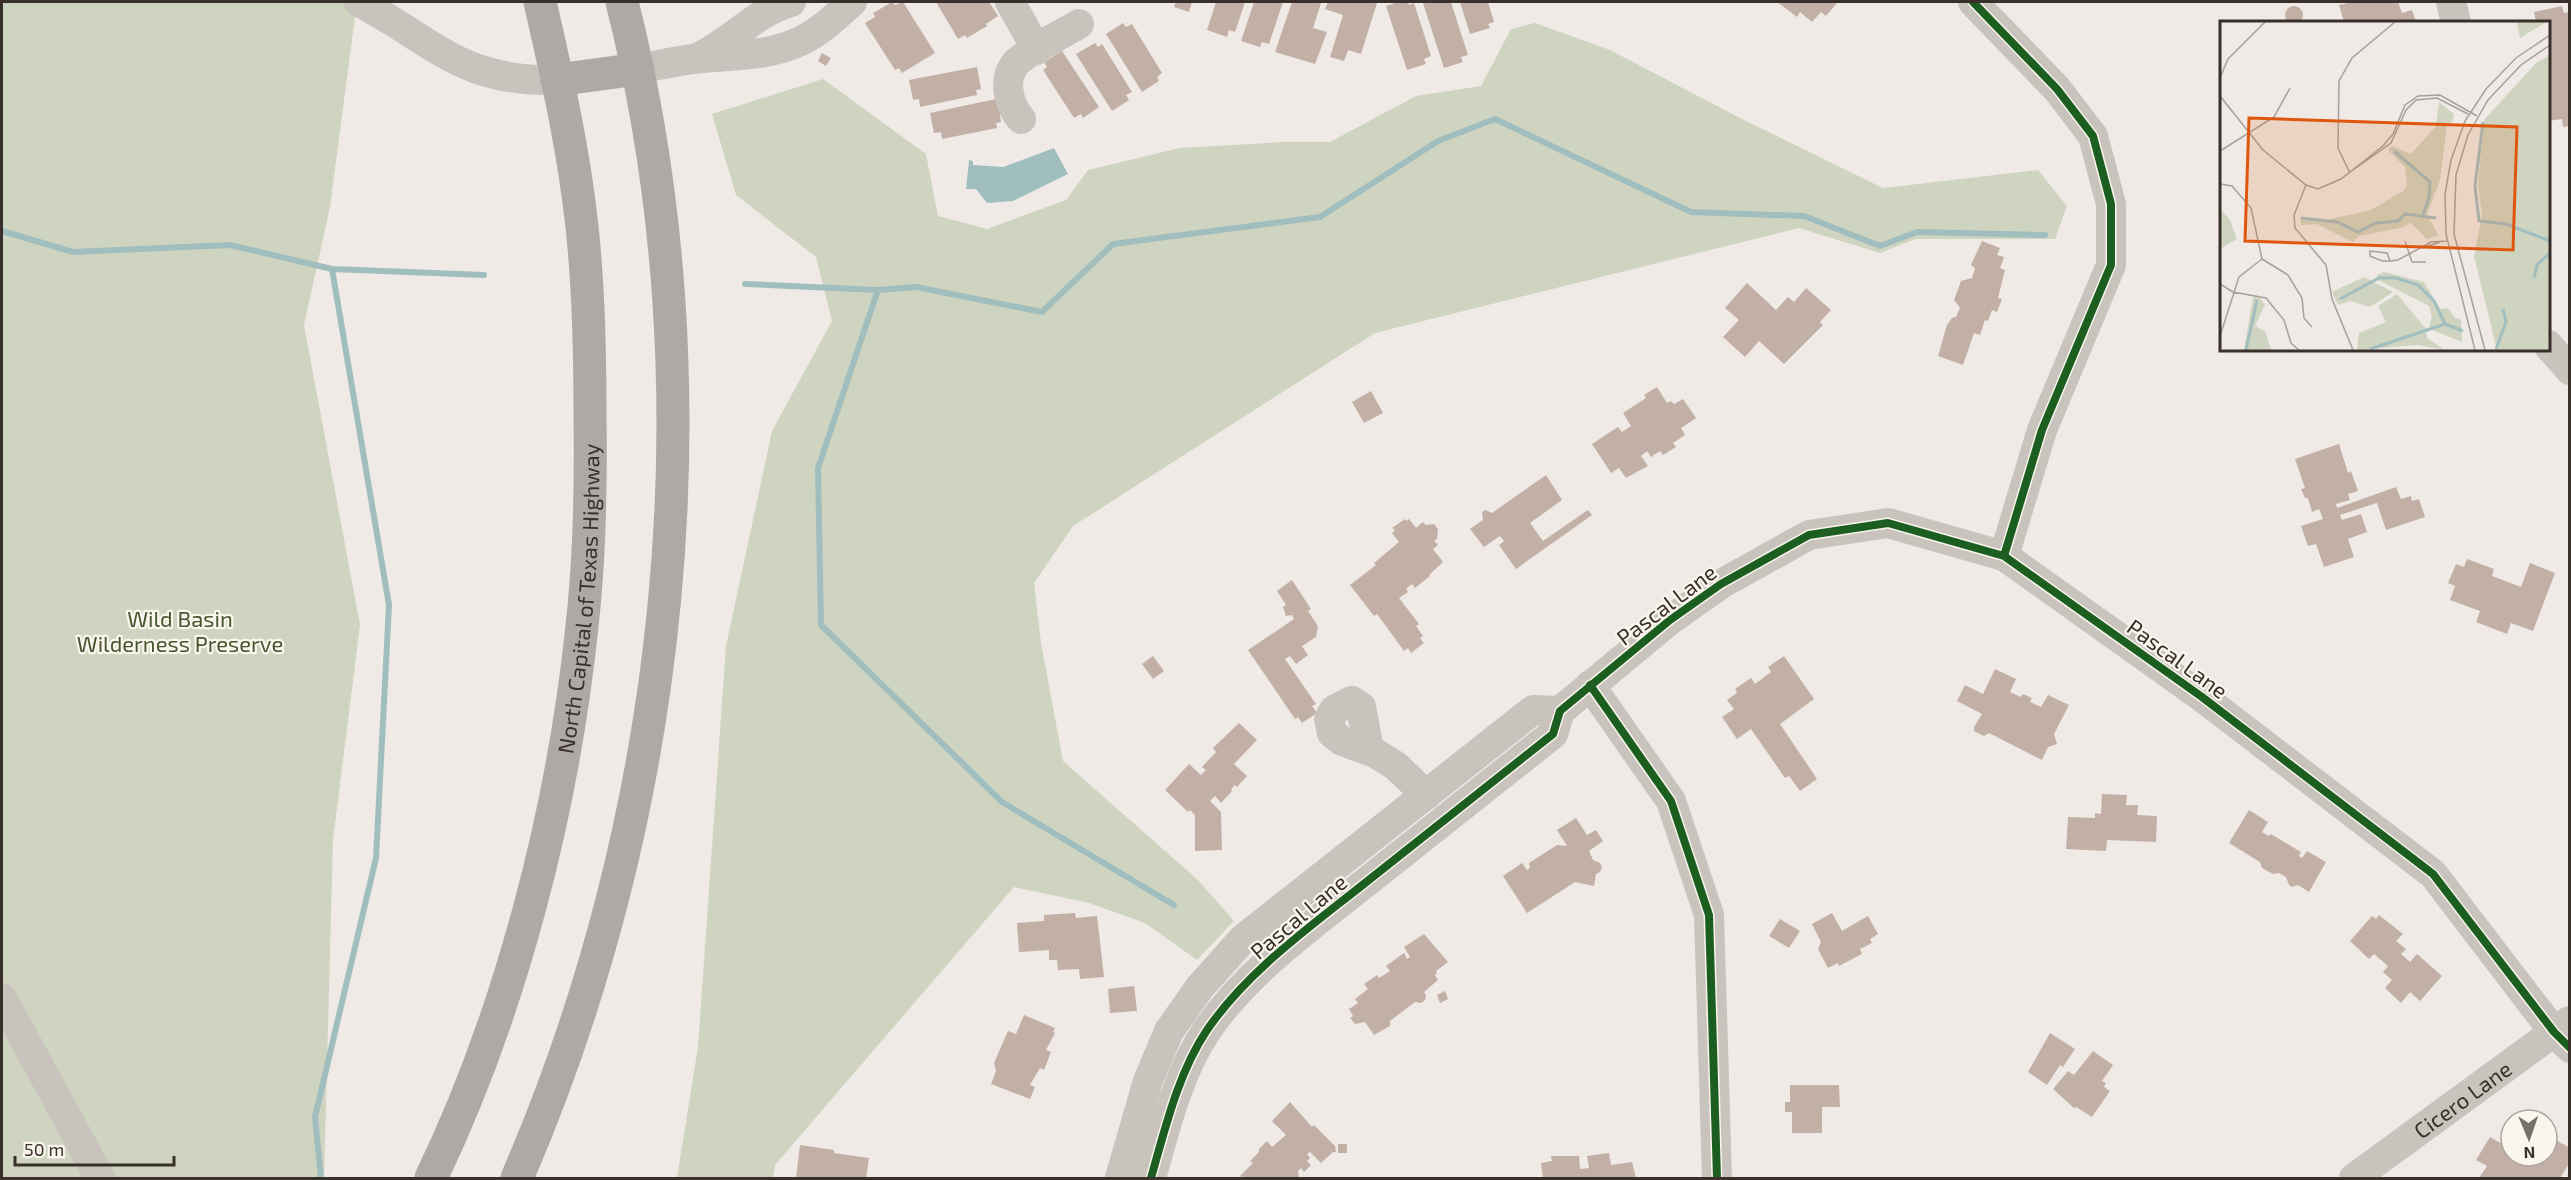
<svg xmlns="http://www.w3.org/2000/svg" width="2571" height="1180" font-family="'Exo 2',sans-serif">
	<style>
		.green { fill: #cfd4c0 }
		.water { fill: #a1bebf }
		.lines { fill: none; stroke-linecap: round; stroke-linejoin: round }
		.stream { stroke: #a1bebf; stroke-width: 6 }
		.building { fill: #c2b0a7 }
		.minor { stroke: #c8c3bd; stroke-width: 30 }
		.highway { stroke: #aea9a4; stroke-width: 33 }
		.cycleway-casing { stroke: #faf5ed; stroke-width: 11 }
		.cycleway { stroke: #1b5e20; stroke-width: 8 }
		.labels { text-anchor: middle; dominant-baseline: central; stroke-width: 4.5; stroke-linejoin: round; paint-order: stroke }
		.street-label { font-size: 22px; fill: #3a302b; stroke: #faf5ed }
		.park-label { font-size: 22px; fill: #46572f; stroke: #faf5ed }
		.inset-river { fill: none; stroke: #a1bebf; stroke-width: 3 }
		.inset-road { fill: none; stroke: #a7a09b; stroke-width: 1.5 }
		.view { fill: #df570e; fill-opacity: 0.15; stroke: #df570e; stroke-width: 3 }
		.inset-edge { fill: none; stroke: #3a302b; stroke-width: 3 }
	</style>
	<rect width="100%" height="100%" fill="#efeae5"/>
	<path class="green" d="M2,2H357L330,207L304,325L360,625L333,840L324,1178H2Z
		M1535,23L1610,50L1744,120L1883,188L2038,170L2067,206L2055,239H1915L1880,253L1799,228L1375,333L1073,526L1034,583L1041,643L1063,761L1198,880L1234,921L1197,960L1145,923L1089,903L1014,887L775,1165L773,1178H677L698,1047L726,646L772,431L832,321L816,257L736,195L712,114L823,79L926,154L938,216L987,229L1066,200L1088,170L1180,148L1283,142H1330L1416,96L1481,86L1511,29Z"/>
	<path class="water" d="M1054,148L1068,174L1013,201L987,203L976,189H966L969,160L973,161V165L1003,167Z"/>
	<g class="lines">
		<path class="stream" d="M2,231L73,252L230,245L332,269L389,605L376,858L315,1117L321,1178
			M332,269L484,275
			M745,284L878,290L916,287L1042,312L1113,244L1320,217L1438,141L1495,119L1691,212L1804,216L1880,246L1917,232L2045,235
			M878,290L818,468L821,625L1002,802L1174,905"/>
	</g>
	<path class="building" d="M892,2L895,5L903,2L935,53L902,73L899,68L895,70L865,23L875,17L873,13Z
		M936,2H989L998,16L986,24L987,26L967,38L965,35L958,39Z
		M1176,2H1192L1189,12L1174,7Z
		M1216,2H1245L1235,32L1229,30L1227,37L1207,30Z
		M1254,2H1283L1269,44L1262,42L1260,47L1241,41Z
		M1292,2L1321,3L1313,28L1327,32L1315,64L1275,52Z
		M1328,2L1377,3L1361,54L1348,50L1344,61L1330,57L1343,15L1325,9Z
		M1392,2H1408L1409,5L1414,3L1431,56L1424,59L1426,64L1407,70L1386,6L1393,4Z
		M1428,2H1451L1468,55L1461,57L1463,62L1444,68L1423,3Z
		M1460,2H1488L1494,22L1488,24L1490,28L1470,34Z
		M1777,2H1835L1837,3L1826,16L1821,12L1812,22L1800,12L1797,17Z
		M2353,2H2398L2402,13L2412,10L2416,22H2344L2339,5Z
		M2285 15a9 9 0 1 1 18 0a9 9 0 1 1-18 0Z
		M2562,6L2564,13L2570,12V126L2563,127L2562,119L2548,121V22H2536L2534,12Z
		M1123,23L1126,27L1132,24L1162,73L1157,77L1159,81L1142,92L1106,34Z
		M1095,43L1098,47L1102,44L1132,92L1126,95L1129,100L1112,111L1076,54Z
		M1062,51L1099,107L1083,118L1081,114L1074,118L1043,70L1047,67L1044,62Z
		M822,53L831,58L826,66L818,61Z
		M977,67L981,89L976,90L977,95L920,107L919,99L913,100L909,80Z
		M996,99L1003,115H1000L1001,122L996,123L997,128L942,139L941,132L934,133L930,113Z
		M1982,241L2000,248L1997,255L2004,257L2000,268L2005,270L1998,298L2002,299L1997,312L1992,310L1988,321L1985,320L1980,335L1974,333L1963,365L1938,356L1947,325L1952,318L1956,317L1960,308L1954,300L1961,281L1972,278L1975,268L1971,265Z
		M1747,283L1776,310L1788,297L1794,302L1806,288L1831,310L1820,322L1823,325L1784,364L1759,341L1745,357L1723,337L1739,320L1725,308Z
		M1657,387L1667,403L1671,401L1674,404L1683,399L1696,418L1681,428L1685,435L1673,443L1676,447L1663,455L1660,451L1651,457L1647,451L1641,456L1648,466L1626,478L1619,468L1611,473L1592,444L1618,427L1622,432L1631,426L1623,413L1646,398L1644,395Z
		M1371,391L1383,413L1364,423L1352,402Z
		M2339,444L2348,473L2351,471L2358,491L2348,494L2350,500L2336,504L2337,508L2396,487L2401,499L2411,496L2412,501L2419,499L2425,517L2386,530L2377,503L2340,515L2342,520L2361,514L2367,532L2348,539L2354,557L2324,567L2316,544L2308,546L2301,526L2323,519L2319,509L2312,512L2308,498H2305L2301,489L2305,488L2295,459Z
		M1546,475L1562,500L1530,523L1543,541L1588,510L1592,515L1516,569L1499,545L1504,541L1500,536L1484,547L1470,529L1483,520L1482,512L1485,510L1492,513Z
		M1405,519L1406,521L1409,519L1416,528L1423,522L1426,525L1434,524L1438,529L1437,539L1434,541L1438,545L1433,549L1443,562L1429,575L1430,576L1415,588L1412,584L1406,589L1408,592L1399,598L1419,624L1416,626L1423,636L1420,638L1424,643L1411,653L1408,648L1404,651L1377,614L1374,616L1350,585L1376,565L1374,563L1399,542L1392,533L1395,530L1392,528Z
		M2467,559L2494,569L2492,576L2521,587L2530,563L2555,573L2533,631L2511,623L2507,634L2476,622L2480,611L2450,600L2455,586L2448,583L2456,564L2464,567Z
		M1292,580L1311,609L1308,611L1318,626L1316,637L1302,646L1308,655L1296,664L1290,656L1285,659L1316,704L1312,706L1317,713L1302,723L1298,717L1295,719L1248,650L1294,619L1292,615L1286,616L1283,607L1286,605L1277,591Z
		M1153,656L1164,671L1153,679L1142,664Z
		M1784,656L1814,699L1780,724L1817,779L1800,791L1789,776L1785,778L1751,729L1737,739L1722,717L1734,709L1727,700L1737,693L1735,689L1751,678L1755,684L1771,672L1768,667Z
		M1995,669L2016,679L2010,692L2021,697L2023,694L2032,698L2030,702L2041,707L2048,695L2069,705L2054,734L2057,744L2048,747L2042,760L1989,733L1984,736L1974,731V727L1982,714L1957,701L1965,685L1983,694Z
		M1239,723L1257,740L1234,764L1247,776L1237,787L1235,785L1231,789L1232,791L1221,803L1215,796L1210,801L1221,812L1222,850L1195,851V815L1190,810L1188,812L1165,790L1189,764L1201,775L1206,770L1202,767L1216,752L1213,748Z
		M2102,794L2127,795L2126,805H2138L2137,815L2157,816L2156,842L2107,840L2106,851L2066,849L2068,817L2095,818V813L2101,814Z
		M2249,810L2268,822L2262,832L2269,836L2271,834L2301,852L2299,856L2302,858L2307,851L2326,862L2309,892L2298,885L2292,887L2289,885L2286,877L2279,873L2273,874L2262,868L2260,862L2229,843Z
		M1576,818L1587,835L1596,830L1603,841L1589,851L1593,860L1600,863L1602,867L1600,872L1596,874L1594,886L1575,882L1527,913L1503,876L1522,863L1527,870L1530,868L1529,863L1557,845L1567,846L1557,830Z
		M1075,913L1076,918L1097,916L1104,977L1080,979L1079,969L1058,970L1057,960H1049V950L1019,952L1017,923L1044,921V915Z
		M1832,913L1842,931L1868,916L1878,934L1870,939L1872,943L1860,949L1862,954L1839,966L1838,963L1828,968L1818,949L1821,942L1812,924Z
		M2379,915L2403,934L2396,941L2406,949L2401,954L2410,962L2417,954L2442,976L2420,1001L2410,992L2401,1003L2385,988L2392,980L2383,972L2388,966L2374,954L2369,959L2350,941L2372,916L2376,919Z
		M1780,919L1800,931L1789,948L1769,936Z
		M1424,934L1448,962L1436,971L1437,973L1435,975L1438,980L1424,992L1426,995L1425,1000L1421,1003L1415,1002L1390,1021V1026L1374,1035L1365,1022L1355,1024L1350,1018L1353,1016L1349,1009L1358,1003L1355,999L1368,989L1364,984L1377,975L1379,978L1390,971L1386,966L1404,953L1407,959L1410,957L1404,947Z
		M1134,986L1137,1011L1110,1013L1108,989Z
		M1445,991L1448,999L1440,1003L1437,995Z
		M1024,1015L1055,1028L1053,1032L1055,1033L1046,1050L1051,1052L1044,1070L1040,1068L1030,1085L1035,1087L1030,1099L991,1084L996,1071L994,1063L1008,1031L1016,1034Z
		M2050,1033L2075,1049L2063,1067L2060,1065L2047,1085L2028,1072Z
		M2093,1051L2113,1065L2102,1081L2106,1083L2104,1087L2110,1091L2092,1117L2076,1107L2074,1108L2053,1089L2068,1071L2074,1075Z
		M1790,1085H1839L1840,1107H1822V1133H1792V1112H1785V1102H1790Z
		M1290,1102L1312,1127L1314,1125L1335,1146L1336,1152H1333L1321,1163L1310,1152L1307,1154L1310,1158L1307,1161L1311,1165L1304,1172L1301,1168L1298,1171L1299,1178H1243L1240,1176L1253,1163L1250,1161L1259,1152V1149L1267,1141L1272,1147L1286,1135L1272,1121Z
		M2490,1137L2504,1145L2506,1141L2511,1144V1156H2527L2540,1163L2544,1156H2547V1151L2554,1139L2570,1148V1162L2560,1178H2479L2487,1166L2476,1160Z
		M1338,1144H1347V1153H1338Z
		M800,1145L834,1150V1153L869,1158L866,1178H796Z
		M1609,1153L1611,1165L1632,1162L1636,1178H1543L1541,1163L1552,1161L1551,1156H1579L1580,1169L1589,1168L1587,1156Z"/>
	<g class="lines">
		<g class="minor">
			<path d="M359,2C435,42 462,83 557,80"/>
			<path d="M1010,2L1037,50"/>
			<path d="M1973,2L2057,89L2093,136L2111,204V265L2042,430L2004,556"/>
			<path d="M2451,2L2456,22"/>
			<path d="M697,58C733,42 751,14 791,2"/>
			<path d="M638,69C659,65 680,60 702,58C736,55 769,56 801,41C821,31 836,16 852,2"/>
			<path d="M1021,119C1008,104 1002,78 1017,62C1032,48 1061,35 1079,24"/>
			<path d="M2548,345L2570,370"/>
			<path d="M1590,685L1671,801L1709,915L1717,1178"/>
			<path d="M1364,749L1367,739L1361,707L1352,701L1334,710L1329,719L1332,733L1342,741L1375,753L1396,766L1426,795"/>
			<path d="M2,998L100,1178"/>
			<path d="M1120,1178L1148,1081L1169,1031L1200,987L1243,939L1533,710L1560,711"/>
			<path d="M1151,1178C1165,1129 1178,1073 1207,1030C1247,972 1306,930 1360,887C1425,836 1489,785 1553,734L1560,711L1670,620L1721,584L1809,535L1888,523L2004,556L2202,697L2433,874L2554,1032L2570,1048"/>
			<path id="s1" d="M2354,1178L2569,1021"/>
		</g>
		<g class="highway">
			<path d="M557,80L638,69"/>
			<path id="s2" d="M431,1178C511,1012 563,810 582,626C590,556 591,485 590,415C590,352 589,290 582,227C574,151 557,76 540,2"/>
			<path d="M517,1178C674,816 719,386 622,2"/>
		</g>
		<defs>
			<path id="cycleway" d="M1973,2L2057,89L2093,136L2111,204V265L2042,430L2004,556
				M1590,685L1671,801L1709,915L1717,1178
				M1151,1178C1165,1129 1178,1073 1207,1030C1247,972 1306,930 1360,887C1425,836 1489,785 1553,734L1560,711L1670,620L1721,584L1809,535L1888,523L2004,556L2202,697L2433,874L2554,1032L2570,1048"/>
		</defs>
		<use href="#cycleway" class="cycleway-casing"/>
		<use href="#cycleway" class="cycleway"/>
	</g>
	<g class="labels">
		<g class="street-label">
			<text stroke="none"><textPath href="#s2" startOffset="602">North Capital of Texas Highway</textPath></text>
			<text transform="translate(1666 604) rotate(-37)">Pascal Lane</text>
			<text transform="translate(2178 658) rotate(36)">Pascal Lane</text>
			<text transform="translate(1298 916) rotate(-40)">Pascal Lane</text>
			<text stroke="none"><textPath href="#s1" startOffset="134">Cicero Lane</textPath></text>
		</g>
		<g class="park-label">
			<text x="180" y="618">Wild Basin<tspan x="180" dy="25">Wilderness Preserve</tspan></text>
		</g>
	</g>
	<g transform="translate(2220 21)">
		<rect width="330" height="330" fill="#efeae5"/>
		<path d="M297,1H326L300,17ZM330,34V329H277L254,235L262,194L258,163L264,99L316,42ZM219,81L234,93L233,100L227,104L220,159L207,193L219,215L207,218L191,202L180,207L139,215L133,221L97,203L81,204L80,197L106,199L151,189L183,170L187,165L185,146L168,129L172,125L191,133L216,105ZM0,188L10,199L17,218L0,228ZM164,251L204,261L220,288L228,287L235,297L241,298L242,321L213,309L209,305L212,296L209,285L158,259L157,254ZM144,256L173,271L150,286L130,280L118,284L112,271ZM177,273L206,308L207,317L225,329L198,324L137,329L139,312L166,301L158,285ZM33,276L40,277L45,284L35,305L45,310L51,329H24Z" fill="#cfd4c0"/>
		<path class="inset-river" d="M263,101L255,165L259,200L286,203L330,220M174,130L210,161L209,177L202,196M81,197L117,201L138,211L156,202L178,200L185,193L216,197M314,257L317,244L330,232M120,278L159,257H176L198,264L214,280L225,303L243,310M150,328L225,303M276,328L286,301L283,288M26,329L37,279"/>
		<path class="inset-road" d="M0,57L8,38L45,1M0,75L43,129L86,164L98,168L121,158L163,125L173,113L185,84L198,75L220,74L257,95M0,130L54,96L70,67M133,149L171,122L186,89L196,79L217,77L248,93M130,152L118,127L119,60L132,37L175,1M0,163L12,165L31,187L42,238M86,164L74,194L75,207L106,244L112,278L133,329M185,220L192,241H206M202,227L220,221M42,238L68,254L82,277L84,297L92,306M170,240L167,232L150,230V235L162,240H170L178,239L211,221L227,220M0,263L13,271L46,277L64,299L71,322L79,329M0,315L19,256L42,238M255,329L226,213L225,173L231,139L245,100L266,68L296,37L330,14M265,329L234,213L236,154L248,114L268,79L301,44L330,24"/>
		<path class="view" d="M29,97L297,106L293,229L25,220Z"/>
		<rect width="330" height="330" class="inset-edge"/>
	</g>
	<rect width="2571" height="1180" fill="none" stroke="#3a302b" stroke-width="6"/>
	<g transform="translate(2529 1138) rotate(178)"><circle r="28" fill="#faf5ed" stroke="#ada69f" stroke-width="1.5"/>
	<path d="M0-4.5L10 22L0 15L-10 22Z" fill="#79716c"/>
	<text y="-9" font-size="16" font-weight="bold" text-anchor="middle" fill="#3a302b">N</text>
	</g>
	<path d="M15 1156v9h159v-9" fill="none" stroke="#3a302b" stroke-width="3"/>
	<text x="24" y="1156" font-size="18" fill="#3a302b" stroke="#faf5ed" stroke-width="4.5" paint-order="stroke">50 m</text>
</svg>
